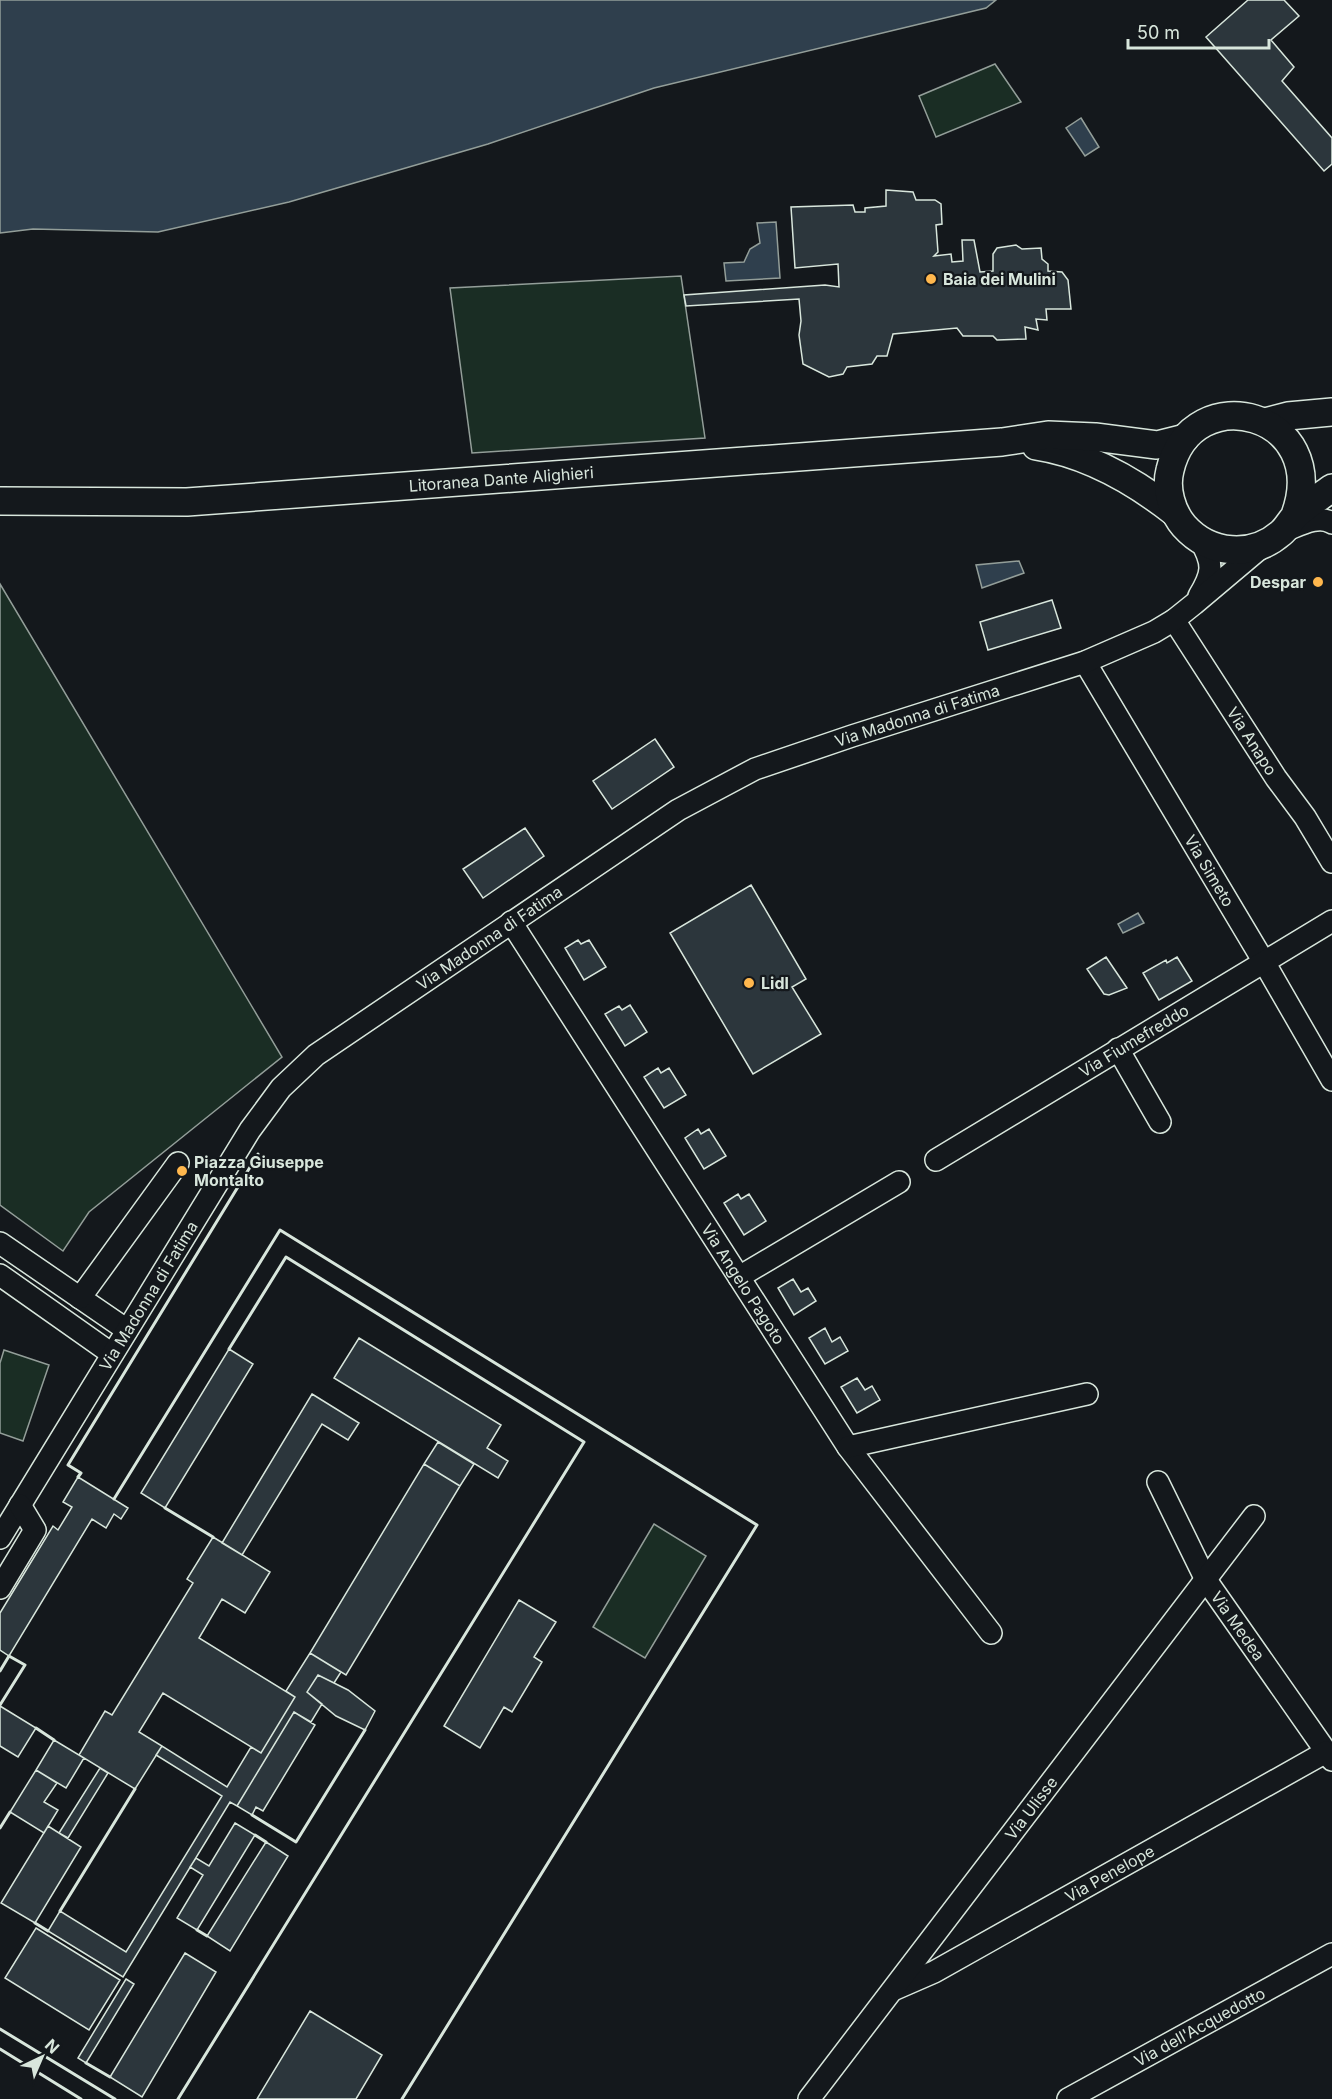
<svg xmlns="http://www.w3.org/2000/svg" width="1332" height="2099" font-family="Inter,sans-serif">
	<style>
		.green { fill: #1a2d24; stroke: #939e99; stroke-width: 1.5 }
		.water { fill: #2f3f4d; stroke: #939e99; stroke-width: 1.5 }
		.building { fill: #2c363c; stroke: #d8e6dc; stroke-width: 1.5 }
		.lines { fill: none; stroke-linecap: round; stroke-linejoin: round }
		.minor-casing { stroke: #d8e6dc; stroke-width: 24 }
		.major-casing { stroke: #d8e6dc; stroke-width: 30 }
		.minor { stroke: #14181c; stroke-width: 21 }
		.major { stroke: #14181c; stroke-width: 27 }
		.wall { stroke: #d8e6dc; stroke-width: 3 }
		.poi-dot { fill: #ffb74d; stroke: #14181c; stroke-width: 2 }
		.labels { text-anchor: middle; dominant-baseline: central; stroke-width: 4.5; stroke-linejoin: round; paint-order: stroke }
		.poi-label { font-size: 16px; font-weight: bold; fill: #d8e6dc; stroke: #14181c; text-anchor: start }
		.street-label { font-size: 16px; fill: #d8e6dc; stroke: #14181c }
	</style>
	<rect width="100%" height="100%" fill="#14181c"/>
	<path class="green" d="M995,64L1021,102L936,137L919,96Z
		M681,276L705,438L472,453L450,288Z
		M0,584L282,1057L89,1212L63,1251L0,1205Z
		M4,1350L49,1365L23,1441L0,1433V1363Z
		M654,1524L706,1556L645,1658L593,1627Z"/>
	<path class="water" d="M0,0H996L986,8L654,88L488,144L289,202L158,232L33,229L0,233Z
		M1081,118L1099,147L1085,156L1066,128Z
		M776,222L780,278L726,281L724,263L744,262L750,249L760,243L757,223Z
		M1019,561L1024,573L982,588L976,565Z
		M1138,913L1144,923L1123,933L1118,924Z"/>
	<path class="building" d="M1248,0H1284L1299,16L1271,40L1294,67L1282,81L1332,138V164L1324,171L1206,37Z
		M886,190L913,192L916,200H935L941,204L942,224L936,225L938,252L934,256L951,254L952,262L963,261L962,240H974L980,272L993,271V254L997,248L1016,245L1022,249L1041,248L1042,259L1048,264V271L1062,272L1068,280L1071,309H1046L1047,320L1036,319L1038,330L1025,327L1026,339L997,340L993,336H963L957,328L893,334L887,356H877L872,364L847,367L843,374L829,377L803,364L799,335L801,321L799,299L686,306L684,295L825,285L839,287L838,264L795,268L791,207L853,205L855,212H865V208L886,206Z
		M1052,600L1061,628L988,650L980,622Z
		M655,739L674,767L612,809L593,781Z
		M525,828L544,856L483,898L463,869Z
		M751,885L806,979L792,987L821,1034L753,1074L670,933Z
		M578,940L581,944L589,940L606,967L584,980L565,948Z
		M1106,957L1127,988L1109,995L1104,994L1087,969Z
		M1177,957L1192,981L1159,1000L1143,973L1166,960L1167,963Z
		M630,1005L647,1032L625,1046L605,1014L619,1006L622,1010Z
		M658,1068L661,1073L669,1068L686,1095L664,1108L644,1077Z
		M698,1129L701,1134L709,1129L726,1156L704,1169L685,1138Z
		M738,1194L741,1199L749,1194L766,1221L744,1235L724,1203Z
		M793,1279L801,1292L808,1288L816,1301L794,1315L778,1288Z
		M825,1328L832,1342L840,1337L848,1351L825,1364L809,1338Z
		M359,1338L501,1425L487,1448L508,1461L498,1478L334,1378Z
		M229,1349L253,1364L165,1508L141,1493Z
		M857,1378L865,1390L872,1386L880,1400L857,1413L841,1387Z
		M312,1394L359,1423L348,1440L322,1424L242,1555L222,1543Z
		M438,1442L474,1464L460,1486L424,1464Z
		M424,1464L460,1486L346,1675L310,1653Z
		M78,1477L128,1508L121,1519L114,1514L106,1528L92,1519L9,1656L0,1650V1613L53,1526L58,1530L72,1507L63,1502Z
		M213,1537L270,1572L245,1613L222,1599L199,1638L295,1697L261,1753L163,1693L139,1732L162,1746L135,1789L79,1755L105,1711L112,1715L193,1583L187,1579Z
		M519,1600L556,1622L534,1657L542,1662L512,1712L504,1707L480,1748L444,1726Z
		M310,1653L341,1672L334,1683L318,1675L307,1692L322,1704L311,1722L294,1712L237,1806L230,1802L123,1977L48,1931L60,1911L126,1952L222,1796L156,1755L162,1746L227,1787L251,1747L261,1753L295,1697L286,1691Z
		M318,1675L348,1690L375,1711L365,1730L336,1716L307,1692Z
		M0,1706L36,1728L18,1757L0,1746Z
		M294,1712L315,1725L263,1811L256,1807L252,1815L237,1806Z
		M54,1740L84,1758L66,1788L36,1770Z
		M100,1768L108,1773L68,1838L59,1833Z
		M36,1770L57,1783L44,1802L58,1810L44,1833L10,1812Z
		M235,1823L255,1835L197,1930L177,1918L203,1875L190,1867L196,1858L209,1866Z
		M48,1826L81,1847L35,1923L1,1903Z
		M266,1842L288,1856L230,1951L207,1936Z
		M36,1928L120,1980L89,2030L5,1978Z
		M185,1953L216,1972L142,2097L110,2077Z
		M126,1979L134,1984L86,2063L78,2058Z
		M310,2011L382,2055L356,2099H257Z"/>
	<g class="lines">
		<defs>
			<g id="minor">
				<path d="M1284,531C1298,526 1318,514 1332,523"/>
				<path d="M1199,596C1213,573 1214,564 1200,540"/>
				<path id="s1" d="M1174,620L1276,778L1305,817L1332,862"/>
				<path id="s2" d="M1085,662L1264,962L1332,1080"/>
				<path id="s3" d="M511,922L848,1447L991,1633"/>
				<path d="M1118,1049L1160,1122"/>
				<path id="s4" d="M936,1160L1332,921"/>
				<path d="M0,1243L127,1330"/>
				<path d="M0,1275L112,1354"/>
				<path d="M739,1277L899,1182"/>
				<path d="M80,1298L178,1163"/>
				<path d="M848,1447L1087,1394"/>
				<path id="s5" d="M1158,1482L1206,1580L1332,1760"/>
				<path id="s6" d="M0,1538L250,1130L281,1088L316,1055L678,810L755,769L852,736L1085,662L1154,632L1174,620L1194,604L1264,545"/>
				<path d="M0,1588L35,1530L20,1505"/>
				<path id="s7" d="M895,1989L934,1972L1326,1752"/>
				<path id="s8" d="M809,2099L1254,1516"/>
				<path id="s9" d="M1068,2099L1332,1954"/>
			</g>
			<g id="major">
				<path d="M1265,422L1288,416L1332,412"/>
				<path d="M1036,446C1088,454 1133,480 1174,512"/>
				<path id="s10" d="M0,501L187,502L1002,442L1048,435L1095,437L1157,445L1185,438"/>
				<path d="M1295,515C1332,413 1192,376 1170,470C1165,489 1172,512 1184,526C1210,555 1252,558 1281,533C1287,528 1290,521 1296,515C1306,505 1320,497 1332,488"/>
			</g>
		</defs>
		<use href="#minor" class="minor-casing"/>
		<use href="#major" class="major-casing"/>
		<use href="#minor" class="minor"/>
		<use href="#major" class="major"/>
		<path class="wall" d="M78,1477L81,1473L68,1465L258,1154
			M114,1499L280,1230L757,1525L402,2099
			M165,1508L213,1537
			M0,1671L9,1656L25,1665L0,1705
			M36,1728L54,1740
			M252,1815L296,1842L365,1730
			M0,1828L10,1812
			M255,1835L266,1842
			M60,1911L135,1789
			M35,1923L48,1931
			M197,1930L207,1936
			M0,2029L115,2099
			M0,2049L81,2099
			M86,2063L110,2077
			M178,2099L584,1442L286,1257L229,1349"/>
	</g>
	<g class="poi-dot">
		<circle cx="931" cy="279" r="6"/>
		<circle cx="1318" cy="582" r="6"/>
		<circle cx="749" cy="983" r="6"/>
		<circle cx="182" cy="1171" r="6"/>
	</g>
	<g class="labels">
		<g class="poi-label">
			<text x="943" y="279">Baia dei Mulini</text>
			<text x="1306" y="582" text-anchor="end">Despar</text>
			<text x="761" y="983">Lidl</text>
			<text x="194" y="1162">Piazza Giuseppe<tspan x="194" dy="18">Montalto</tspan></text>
		</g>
		<g class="street-label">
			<text stroke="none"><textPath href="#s10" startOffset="502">Litoranea Dante Alighieri</textPath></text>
			<text stroke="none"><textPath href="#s6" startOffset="1274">Via Madonna di Fatima</textPath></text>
			<text stroke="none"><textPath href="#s1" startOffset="144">Via Anapo</textPath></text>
			<text stroke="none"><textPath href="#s2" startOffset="243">Via Simeto</textPath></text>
			<text stroke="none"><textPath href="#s6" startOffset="788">Via Madonna di Fatima</textPath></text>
			<text stroke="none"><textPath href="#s4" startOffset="231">Via Fiumefreddo</textPath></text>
			<text stroke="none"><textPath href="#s3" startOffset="430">Via Angelo Pagoto</textPath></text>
			<text stroke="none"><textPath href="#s6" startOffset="284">Via Madonna di Fatima</textPath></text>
			<text stroke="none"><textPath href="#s5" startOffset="165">Via Medea</textPath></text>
			<text stroke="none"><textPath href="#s8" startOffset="366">Via Ulisse</textPath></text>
			<text stroke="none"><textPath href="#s7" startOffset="244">Via Penelope</textPath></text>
			<text stroke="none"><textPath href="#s9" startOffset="150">Via dell'Acquedotto</textPath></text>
		</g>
	</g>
	<g transform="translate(42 2057) rotate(44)" stroke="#14181c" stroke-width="4.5" paint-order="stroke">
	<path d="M0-4.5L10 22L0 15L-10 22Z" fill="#d8e6dc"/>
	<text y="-9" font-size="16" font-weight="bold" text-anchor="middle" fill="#d8e6dc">N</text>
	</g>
	<path d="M1128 39v9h141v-9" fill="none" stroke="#d8e6dc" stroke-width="3"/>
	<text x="1137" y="39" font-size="18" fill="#d8e6dc" stroke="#14181c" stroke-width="4.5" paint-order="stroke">50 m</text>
</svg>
